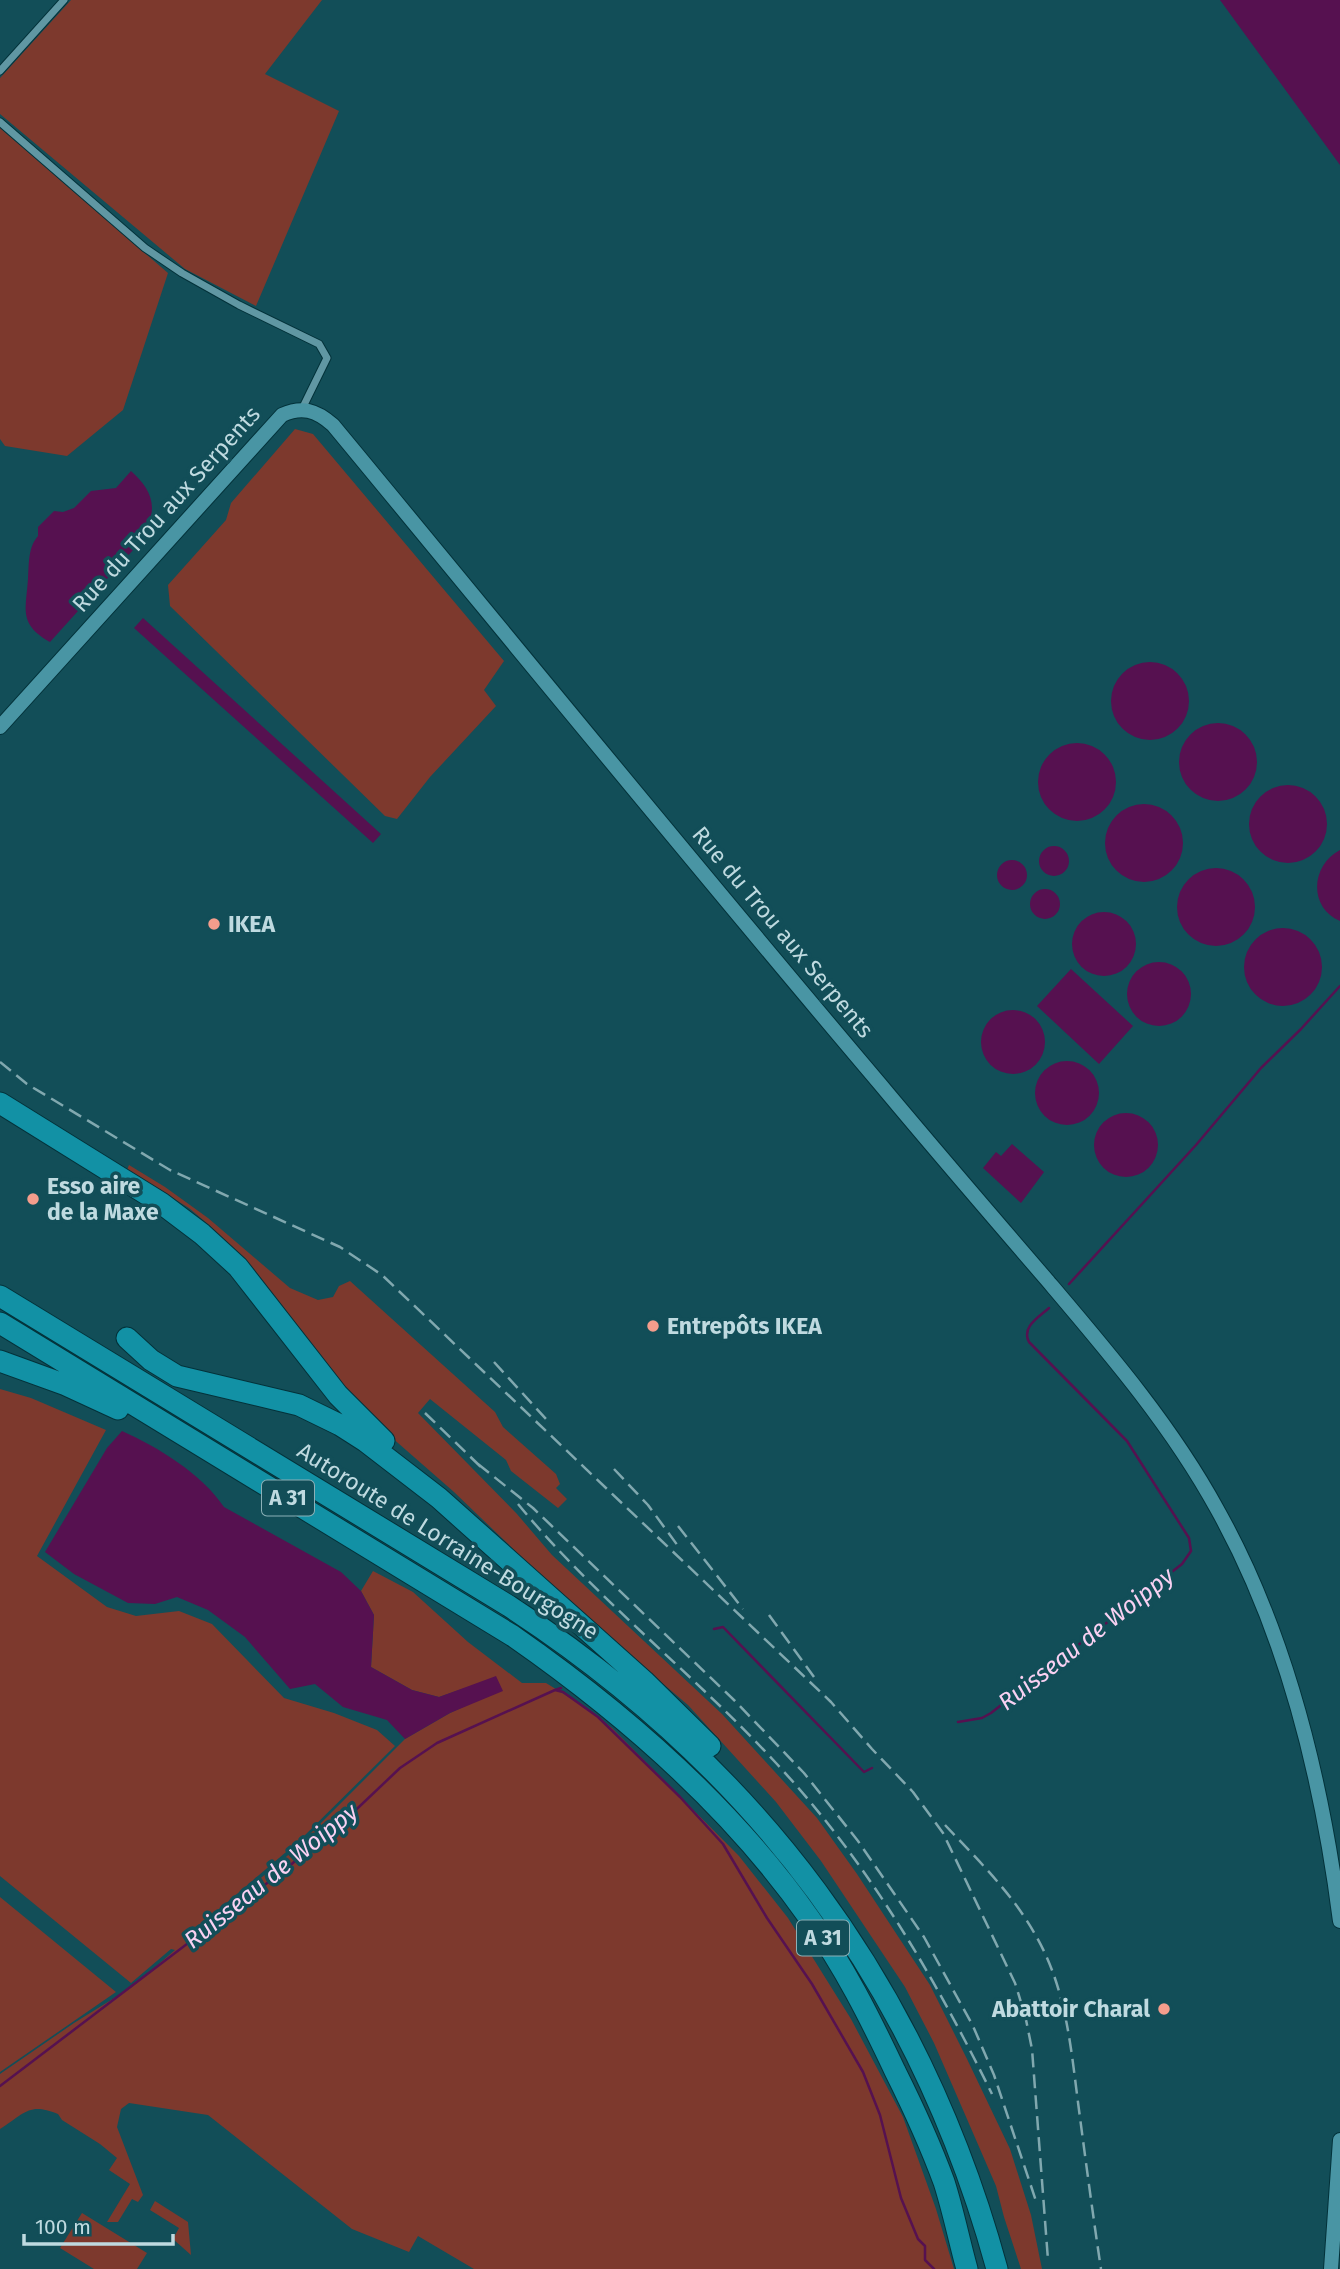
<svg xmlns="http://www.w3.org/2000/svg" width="1340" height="2269" font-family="'Fira Sans',sans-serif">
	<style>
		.green { fill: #7d392d }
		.water { fill: #561150 }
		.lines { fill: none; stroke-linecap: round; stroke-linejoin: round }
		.stream { stroke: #561150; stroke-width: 2.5 }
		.street-casing { stroke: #03323a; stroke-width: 9 }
		.secondary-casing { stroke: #03323a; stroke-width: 16 }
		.highway-casing { stroke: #03323a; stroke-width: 23 }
		.street { stroke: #6097a3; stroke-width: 7 }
		.secondary { stroke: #4995a4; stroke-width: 14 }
		.highway { stroke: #1291a5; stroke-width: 21 }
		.rail { stroke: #81a8af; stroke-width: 2.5; stroke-dasharray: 14 7; stroke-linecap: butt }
		.poi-dot { fill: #f49d8c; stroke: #124e58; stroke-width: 2.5 }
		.labels { text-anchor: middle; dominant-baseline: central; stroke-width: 7; stroke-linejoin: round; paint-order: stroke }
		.shield { fill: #124e58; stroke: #8bb0b7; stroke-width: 2 }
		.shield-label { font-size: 21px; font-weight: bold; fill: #bfdae0 }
		.street-label { font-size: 23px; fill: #bfdae0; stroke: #124e58 }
		.poi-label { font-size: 23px; font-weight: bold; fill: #bfdae0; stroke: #124e58; text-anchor: start }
		.water-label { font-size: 24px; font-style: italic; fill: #f9d1f2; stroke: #124e58 }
	</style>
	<rect width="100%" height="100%" fill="#124e58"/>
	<path class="green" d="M71,0H322L265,74L339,111L256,306L185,269L0,114V78Z
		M0,128L168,273L123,410L67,456L5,446L0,439Z
		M295,429L313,434L504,661L484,690L496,706L430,777L397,819L385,816L170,606L168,585L226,520L231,503Z
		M129,1165L165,1187L208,1218L290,1288L318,1300L333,1297L339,1286L350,1281L495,1412L503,1427L556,1474L560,1484L556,1488L567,1499L558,1508L511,1471L506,1460L430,1399L418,1413L517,1514L552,1555L722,1714L817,1818L857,1874L930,1985L967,2059L1010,2149L1031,2215L1042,2269H1021L1004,2217L996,2186L934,2043L905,1987L821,1861L776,1802L688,1705L583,1616L454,1492L390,1436L357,1402L272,1293L235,1250L209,1225L189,1208L127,1170Z
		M0,1389L31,1398L106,1430L37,1556L107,1607L136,1616L179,1611L212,1624L284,1698L334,1713L377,1730L395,1746L299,1841L184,1939H188L293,1851L405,1739L450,1713L474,1702L465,1688L439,1697L412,1690L371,1667L374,1615L361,1591L373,1571L413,1592L468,1642L522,1683H546L585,1707L612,1728L739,1856L788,1918L851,2019L903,2117L936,2209L954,2269H474L418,2236L409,2252L352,2229L208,2115L129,2103L121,2109L117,2127L143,2195L138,2202L132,2199L118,2222H107L130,2184L109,2170L117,2158L100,2144L62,2120L58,2114C29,2102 25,2113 0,2129V2074L74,2023L132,1987L175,1950L171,1949L131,1983L0,1876Z
		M0,1897L116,1992L0,2072Z
		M155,2201L188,2222L191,2255L173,2239L179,2228L150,2210Z
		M82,2213L147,2253L137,2269H94L60,2248Z"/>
	<path class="water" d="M1220,0H1340V165Z
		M131,471C148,486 158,503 148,525C144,533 137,540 134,549L50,642C18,624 26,609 28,579C29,564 28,547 38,536V527L54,511L63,512L74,508L91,491L116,488Z
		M143,618L381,834L373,843L134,628Z
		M1111 701a39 39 0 1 1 78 0a39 39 0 1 1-78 0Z
		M1179 762a39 39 0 1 1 78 0a39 39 0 1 1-78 0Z
		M1038 782a39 39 0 1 1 78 0a39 39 0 1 1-78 0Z
		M1249 824a39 39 0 1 1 78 0a39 39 0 1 1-78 0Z
		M1105 843a39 39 0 1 1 78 0a39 39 0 1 1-78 0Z
		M1039 861a15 15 0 1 1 30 0a15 15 0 1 1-30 0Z
		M1340,850V921C1308,907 1311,865 1340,850Z
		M997 875a15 15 0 1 1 30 0a15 15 0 1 1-30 0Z
		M1177 907a39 39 0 1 1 78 0a39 39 0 1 1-78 0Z
		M1030 904a15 15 0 1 1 30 0a15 15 0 1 1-30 0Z
		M1072 944a32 32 0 1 1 64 0a32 32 0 1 1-64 0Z
		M1244 967a39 39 0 1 1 78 0a39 39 0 1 1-78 0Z
		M1127 994a32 32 0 1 1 64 0a32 32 0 1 1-64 0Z
		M1071,969L1133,1026L1099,1064L1037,1006Z
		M981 1042a32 32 0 1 1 64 0a32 32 0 1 1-64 0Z
		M1035 1093a32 32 0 1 1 64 0a32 32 0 1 1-64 0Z
		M1094 1145a32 32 0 1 1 64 0a32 32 0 1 1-64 0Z
		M1012,1144L1044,1172L1021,1203L983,1168L996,1152L1001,1156Z
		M122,1431C158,1447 202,1474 224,1507L341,1572L361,1591L374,1615L371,1667L412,1690L439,1697L496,1676L503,1691L450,1713L405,1739L387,1720L343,1707L315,1684L290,1689L245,1637L208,1610L177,1597L155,1604L128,1603L74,1574L45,1552L107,1448Z"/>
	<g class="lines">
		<path class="stream" d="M1069,1284L1196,1145L1261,1068L1301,1029L1340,986
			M714,1629L723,1627L864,1772L872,1768
			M561,1688L555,1690L563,1692L598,1717L680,1797L723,1844L767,1918L812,1984L863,2072L880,2115L901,2198L918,2239L925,2246V2260L934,2269
			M958,1722L982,1718L991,1713L1182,1564L1191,1551L1189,1538L1127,1441L1029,1342C1021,1327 1039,1317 1049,1308
			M0,2086L283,1871L341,1824L400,1768L437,1743L555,1690"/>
		<defs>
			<path id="street" d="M0,71L64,0
				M0,122L145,248L182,273L239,305L319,344L327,358L302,409"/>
			<path id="secondary" d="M0,727L282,415C302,406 316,410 333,425C515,645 695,866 880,1084C935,1150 991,1215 1047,1280C1109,1353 1171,1425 1217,1509C1287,1634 1322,1780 1340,1921
				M1331,2269L1340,2140"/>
			<path id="highway" d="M0,1103L161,1203L202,1234L238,1267L338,1395L384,1441
				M0,1296L509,1606C756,1767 919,1984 997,2269
				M0,1323L513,1636C625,1714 731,1806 810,1919C844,1966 870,2018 895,2071C913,2107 930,2144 944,2182C953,2210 959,2240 967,2269
				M127,1338L151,1360L177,1376L299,1405L340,1425L365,1441L439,1498L644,1681L710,1746
				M0,1361L66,1385L118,1409"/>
		</defs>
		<use href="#street" class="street-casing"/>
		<use href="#secondary" class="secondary-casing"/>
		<use href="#highway" class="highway-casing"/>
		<use href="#street" class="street"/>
		<use href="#secondary" class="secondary"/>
		<use href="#highway" class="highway"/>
		<path class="rail" d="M0,1062L27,1084L170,1170L340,1247L382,1275L831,1702L872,1749L913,1792L943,1833L1015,1983L1025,2015L1032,2049L1048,2260
			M494,1362L546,1419
			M425,1413L483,1469
			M478,1464L533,1508L735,1701L804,1773L858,1841L924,1937L973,2026L994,2075L1037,2204
			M614,1469L648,1505L678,1546
			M518,1504C595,1598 693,1673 776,1763C867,1861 933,1974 992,2094
			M678,1526L743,1609
			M769,1615L814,1677
			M945,1825C977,1859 1013,1894 1036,1936C1067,1990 1071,2050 1079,2110C1086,2163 1093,2216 1101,2269"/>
	</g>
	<g class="poi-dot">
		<circle cx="214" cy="924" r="7"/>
		<circle cx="33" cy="1199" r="7"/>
		<circle cx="653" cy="1326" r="7"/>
		<circle cx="1164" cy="2009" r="7"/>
	</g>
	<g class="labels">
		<g class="shield">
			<rect x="262" y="1480.5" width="52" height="35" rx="5"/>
			<rect x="797" y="1920.5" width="52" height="35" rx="5"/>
		</g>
		<g class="shield-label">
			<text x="288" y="1498">A 31</text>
			<text x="823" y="1938">A 31</text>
		</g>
		<g class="street-label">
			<text transform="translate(166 509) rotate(-48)">Rue du Trou aux Serpents</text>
			<text transform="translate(783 932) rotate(50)">Rue du Trou aux Serpents</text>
			<text transform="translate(448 1541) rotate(32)">Autoroute de Lorraine-Bourgogne</text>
		</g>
		<g class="poi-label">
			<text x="228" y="924">IKEA</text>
			<text x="47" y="1186">Esso aire<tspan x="47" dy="26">de la Maxe</tspan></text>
			<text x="667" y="1326">Entrepôts IKEA</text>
			<text x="1150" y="2009" text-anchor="end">Abattoir Charal</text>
		</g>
		<g class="water-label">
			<text transform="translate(1086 1639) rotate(-38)">Ruisseau de Woippy</text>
			<text transform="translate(271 1876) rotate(-39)">Ruisseau de Woippy</text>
		</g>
	</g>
	<path d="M24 2234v10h149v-10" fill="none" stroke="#bfdae0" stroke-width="3.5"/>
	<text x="35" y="2234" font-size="21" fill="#bfdae0" stroke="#124e58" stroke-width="5" paint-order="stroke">100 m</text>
</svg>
